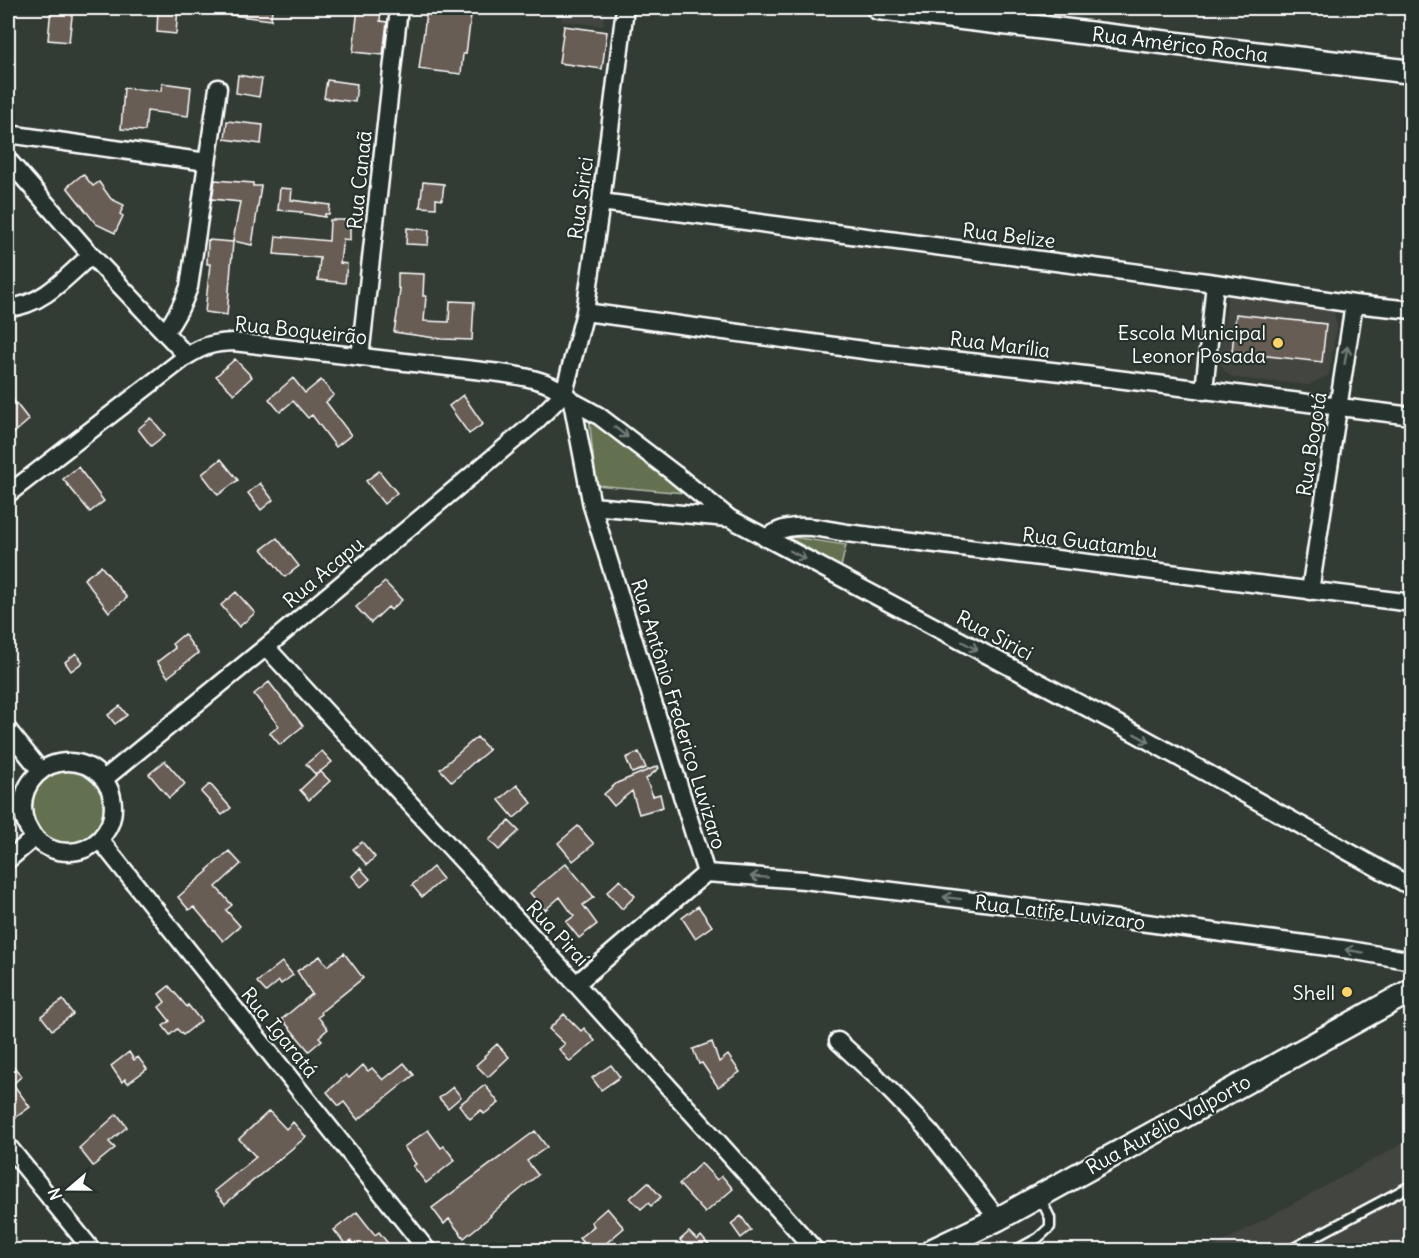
<svg xmlns="http://www.w3.org/2000/svg" width="1419" height="1258" font-family="Delius,sans-serif">
	<style>
		.built { fill: #43453f }
		.green { fill: #647151; stroke: #b2b8a8; stroke-width: 1.5 }
		.building { fill: #685d55; stroke: #fff; stroke-width: 1.5 }
		.lines { fill: none; stroke-linecap: round; stroke-linejoin: round }
		.lane-casing { stroke: #fff; stroke-width: 13 }
		.street-casing { stroke: #fff; stroke-width: 21 }
		.secondary-casing { stroke: #fff; stroke-width: 27 }
		.lane { stroke: #26332d; stroke-width: 8 }
		.street { stroke: #26332d; stroke-width: 16 }
		.secondary { stroke: #26332d; stroke-width: 22 }
		.oneway { stroke: #727a76 }
		.poi-dot { fill: #ffd166; stroke: #26332d; stroke-width: 2 }
		.labels { text-anchor: middle; dominant-baseline: central; stroke-width: 4.5; stroke-linejoin: round; paint-order: stroke }
		.street-label { font-size: 20px; fill: #fff; stroke: #26332d }
		.poi-label { font-size: 20px; fill: #fff; stroke: #26332d; text-anchor: end }
	</style>
	<rect width="100%" height="100%" fill="#333b35"/>
	<filter id="ink" filterUnits="userSpaceOnUse"><feTurbulence type="fractalNoise" baseFrequency=".0167" numOctaves="2"/><feDisplacementMap in="SourceGraphic" scale="12" xChannelSelector="R" yChannelSelector="G"/><feConvolveMatrix kernelMatrix="1 2 1 2 8 2 1 2 1" color-interpolation-filters="sRGB"/></filter>
	<g filter="url(#ink)">
		<path class="built" d="M563,8H605L603,26L561,21Z
			M1229,287L1331,298L1337,326L1329,375L1308,385L1234,378L1226,373L1219,361Z
			M1411,1139V1250H1208Z"/>
		<path class="green" d="M589,417L684,493L596,485Z
			M786,536L846,545L841,567Z
			M29 807a39 39 0 1 1 78 0a39 39 0 1 1-78 0Z"/>
		<path class="building" d="M51,8H73L69,42L48,40Z
			M158,8H178L176,34L157,32Z
			M233,8H272L271,20L232,15Z
			M358,8H381L380,21L387,22L383,55L353,52Z
			M427,8H472L466,54H463L461,74L419,69Z
			M564,26L607,32L602,69L559,63Z
			M238,75L262,79L259,97L236,93Z
			M327,80L357,84L355,102L324,98Z
			M162,83L191,87L188,116L147,111L145,131L121,129L124,88L161,91Z
			M227,121L263,125L261,144L225,139Z
			M83,174L93,186L99,182L111,199L124,205L120,214L123,216L115,233L96,224L67,187Z
			M215,180L253,183V186H261L252,245L233,241L240,202L212,199Z
			M423,182L444,184L442,200L436,199V208L420,207Z
			M280,188L292,189L291,200L330,205L329,214H325V217L301,213L302,212L278,210Z
			M330,220H350V240L343,239L340,263L347,264L345,283L318,280L320,258L274,254L276,236L329,241Z
			M407,228L429,230L428,245L406,244Z
			M208,240L233,242L227,315L205,312L210,264H207Z
			M398,273L424,274L423,296H426L424,321L449,322L450,301L474,302L472,340L442,339L394,332L397,315L400,289L398,288Z
			M1236,314L1326,324L1322,362L1232,352Z
			M235,359L252,377L234,394L216,376Z
			M293,378L305,393L321,380L334,395L326,402L351,435L336,447L312,415L308,418L293,401L280,412L269,399Z
			M8,393L29,420L8,438Z
			M463,395L483,424L469,434L449,406Z
			M151,418L165,435L151,446L138,429Z
			M221,459L238,480L218,495L202,474Z
			M78,467L104,501L90,512L63,479Z
			M379,471L397,493L384,504L366,481Z
			M260,483L273,500L261,510L248,493Z
			M277,538L299,566L285,577L262,549Z
			M101,566L127,598L109,612L84,579Z
			M385,582L402,600L391,610L388,607L371,623L356,607Z
			M236,592L255,613L239,627L221,605Z
			M184,634L198,653L168,677L157,662L175,648L172,644Z
			M76,653L83,662L71,671L65,662Z
			M269,682L303,726L280,745L270,733L279,726L254,694Z
			M120,706L127,715L115,724L108,715Z
			M477,737L489,750L476,761V760L452,782L440,769Z
			M322,751L332,762L316,775L306,764Z
			M639,752L646,768L632,773L626,758Z
			M165,761L185,784L169,798L149,774Z
			M658,766L659,768L646,779L653,796L660,794L663,807L639,814L632,791L614,806L604,794L617,783Z
			M320,771L330,781L309,800L300,790Z
			M210,784L231,808L222,815L201,792Z
			M517,785L532,803L514,818L499,800Z
			M509,821L519,831L499,850L489,840Z
			M578,826L594,844L573,861L558,843Z
			M362,842L375,857L367,865L353,849Z
			M229,851L241,864L216,887L232,905L226,910L240,926L223,941L194,907L189,910L178,897L208,871L207,870Z
			M566,863L594,897L583,905L597,924L579,938L566,922L574,916L560,897L545,910L530,893Z
			M433,867L443,879L422,897L412,885Z
			M360,868L370,879L361,887L352,876Z
			M620,880L635,896L622,909L607,892Z
			M698,906L712,926L695,938L682,918Z
			M344,953L363,978L321,1012L322,1014L318,1017L328,1029L319,1037L322,1040L309,1051L282,1019L312,994L297,971L320,956L327,966Z
			M282,962L293,975L281,984L279,981L266,992L257,982Z
			M169,986L187,1007L188,1005L201,1021L183,1035L177,1029L170,1035L163,1026L170,1021L159,1007L165,1002L159,994Z
			M63,1000L73,1014L52,1030L41,1016Z
			M564,1014L581,1031L584,1028L595,1041L570,1062L559,1049L565,1044L549,1029Z
			M712,1042L719,1062L728,1055L740,1072L718,1087L702,1063L699,1064L693,1049Z
			M497,1044L509,1057L488,1077L476,1065L485,1057L484,1056Z
			M129,1052L134,1060L138,1057L147,1069L128,1083L125,1079L122,1082L111,1066Z
			M8,1061L22,1076L13,1084L30,1107L8,1123Z
			M404,1063L414,1075L358,1120L344,1102L339,1106L327,1092L346,1075L349,1078L363,1065L368,1071L372,1068L383,1080Z
			M611,1065L620,1077L601,1090L592,1078Z
			M485,1085L499,1103L484,1114L481,1110L470,1119L459,1105Z
			M453,1087L461,1097L448,1108L439,1098Z
			M269,1111L286,1129L293,1122L306,1137L225,1204L214,1191L256,1157L239,1139Z
			M117,1114L127,1127L109,1142L115,1148L93,1166L79,1148Z
			M428,1130L441,1148L444,1146L455,1160L426,1183L413,1166L416,1164L404,1147Z
			M535,1131L547,1147L527,1161L538,1175L505,1202L490,1215L491,1216L464,1238L449,1219L444,1224L432,1208Z
			M701,1163L717,1180L722,1176L733,1189L705,1213L679,1184Z
			M648,1182L661,1197L651,1206L648,1203L641,1209L630,1198Z
			M607,1208L624,1228L597,1251H590L579,1238L594,1226L591,1222Z
			M357,1212L375,1235L379,1232L394,1251H358L351,1241L346,1245L334,1230Z
			M741,1216L751,1230L741,1238L731,1224Z
			M689,1232L697,1240L701,1236L714,1251H685L688,1248L680,1240Z"/>
		<g class="lines">
			<defs>
				<path id="lane" d="M1016,1250L1038,1238L1050,1227V1218L1040,1197
					M1290,1250L1412,1185"/>
				<path id="street" d="M8,134L207,162
					M8,160L91,255L187,356
					M601,202L1215,283L1354,304L1412,310
					M8,308C43,305 66,277 91,255
					M585,312L871,351L1061,372L1412,416
					M165,332C176,318 183,304 189,287L218,88
					M360,357L399,8
					M1204,391L1215,283
					M564,393L585,312L601,202L625,8
					M572,401L592,506L706,873
					M8,494L187,356C205,345 213,343 233,342L500,373C521,376 547,380 564,393C568,396 570,400 574,402C583,407 591,411 599,416L675,474L729,518L1135,733L1412,887
					M592,506L728,518
					M765,538C772,534 780,529 788,528C807,524 828,530 847,533L1412,603
					M1310,591L1354,304
					M266,647L576,984L815,1250
					M8,730L40,770
					M23 807a45 45 0 1 1 90 0a45 45 0 1 1-90 0Z
					M104,779L266,647L532,425L564,393
					M100,840L427,1250
					M8,860L35,837
					M706,873L804,880L1072,913L1350,950L1412,961
					M576,984L706,873
					M838,1041L877,1077L930,1132L998,1219
					M8,1146L92,1250"/>
				<path id="secondary" d="M878,8L1412,72
					M933,1250L998,1219L1412,990"/>
			</defs>
			<use href="#lane" class="lane-casing"/>
			<use href="#street" class="street-casing"/>
			<use href="#secondary" class="secondary-casing"/>
			<use href="#lane" class="lane"/>
			<use href="#street" class="street"/>
			<use href="#secondary" class="secondary"/>
		</g>
		<defs><path id="oneway-shaft" d="M-6 0H5M1.5-3L5.5 0L1.5 3" fill="none" stroke-width="1.6" stroke-linecap="round" stroke-linejoin="round" transform="scale(1.5)"/></defs>
		<g class="oneway">
			<use href="#oneway-shaft" transform="translate(1346 355) rotate(-81)"/>
			<use href="#oneway-shaft" transform="translate(621 432) rotate(38)"/>
			<use href="#oneway-shaft" transform="translate(798 555) rotate(28)"/>
			<use href="#oneway-shaft" transform="translate(970 646) rotate(28)"/>
			<use href="#oneway-shaft" transform="translate(1142 738) rotate(29)"/>
			<use href="#oneway-shaft" transform="translate(759 877) rotate(-176)"/>
			<use href="#oneway-shaft" transform="translate(952 898) rotate(-173)"/>
			<use href="#oneway-shaft" transform="translate(1354 951) rotate(-170)"/>
		</g>
	</g>
	<g class="poi-dot">
		<circle cx="1278" cy="343" r="6"/>
		<circle cx="1347" cy="992" r="6"/>
	</g>
	<g class="labels">
		<g class="street-label">
			<text transform="translate(1180 44) rotate(7)">Rua Américo Rocha</text>
			<text transform="translate(359 180) rotate(-84)">Rua Canaã</text>
			<text transform="translate(580 198) rotate(-82)">Rua Sirici</text>
			<text transform="translate(1009 235) rotate(7)">Rua Belize</text>
			<text transform="translate(301 330) rotate(6)">Rua Boqueirão</text>
			<text transform="translate(1000 344) rotate(7)">Rua Marília</text>
			<text transform="translate(1311 444) rotate(-81)">Rua Bogotá</text>
			<text transform="translate(1090 542) rotate(7)">Rua Guatambu</text>
			<text transform="translate(323 572) rotate(-40)">Rua Acapu</text>
			<text transform="translate(995 635) rotate(28)">Rua Sirici</text>
			<text transform="translate(679 714) rotate(73)">Rua Antônio Frederico Luvizaro</text>
			<text transform="translate(1060 912) rotate(7)">Rua Latife Luvizaro</text>
			<text transform="translate(558 933) rotate(47)">Rua Piraí</text>
			<text transform="translate(280 1032) rotate(51)">Rua Igaratá</text>
			<text transform="translate(1168 1124) rotate(-29)">Rua Aurélio Valporto</text>
		</g>
		<g class="poi-label">
			<text x="1266" y="332">Escola Municipal<tspan x="1266" dy="23">Leonor Posada</tspan></text>
			<text x="1335" y="992">Shell</text>
		</g>
	</g>
	<rect width="1419" height="1258" fill="none" stroke="#26332d" stroke-width="30"/>
	<rect x="15" y="15" width="1389" height="1228" fill="none" stroke="#fff" stroke-width="2" filter="url(#ink)"/>
	<g transform="translate(69 1189) rotate(250)" stroke="#26332d" stroke-width="4.5" paint-order="stroke">
	<path d="M0-4.5L10 22L0 15L-10 22Z" fill="#ffffff"/>
	<text y="-9" font-size="16" font-weight="bold" text-anchor="middle" fill="#ffffff">N</text>
	</g>
</svg>
